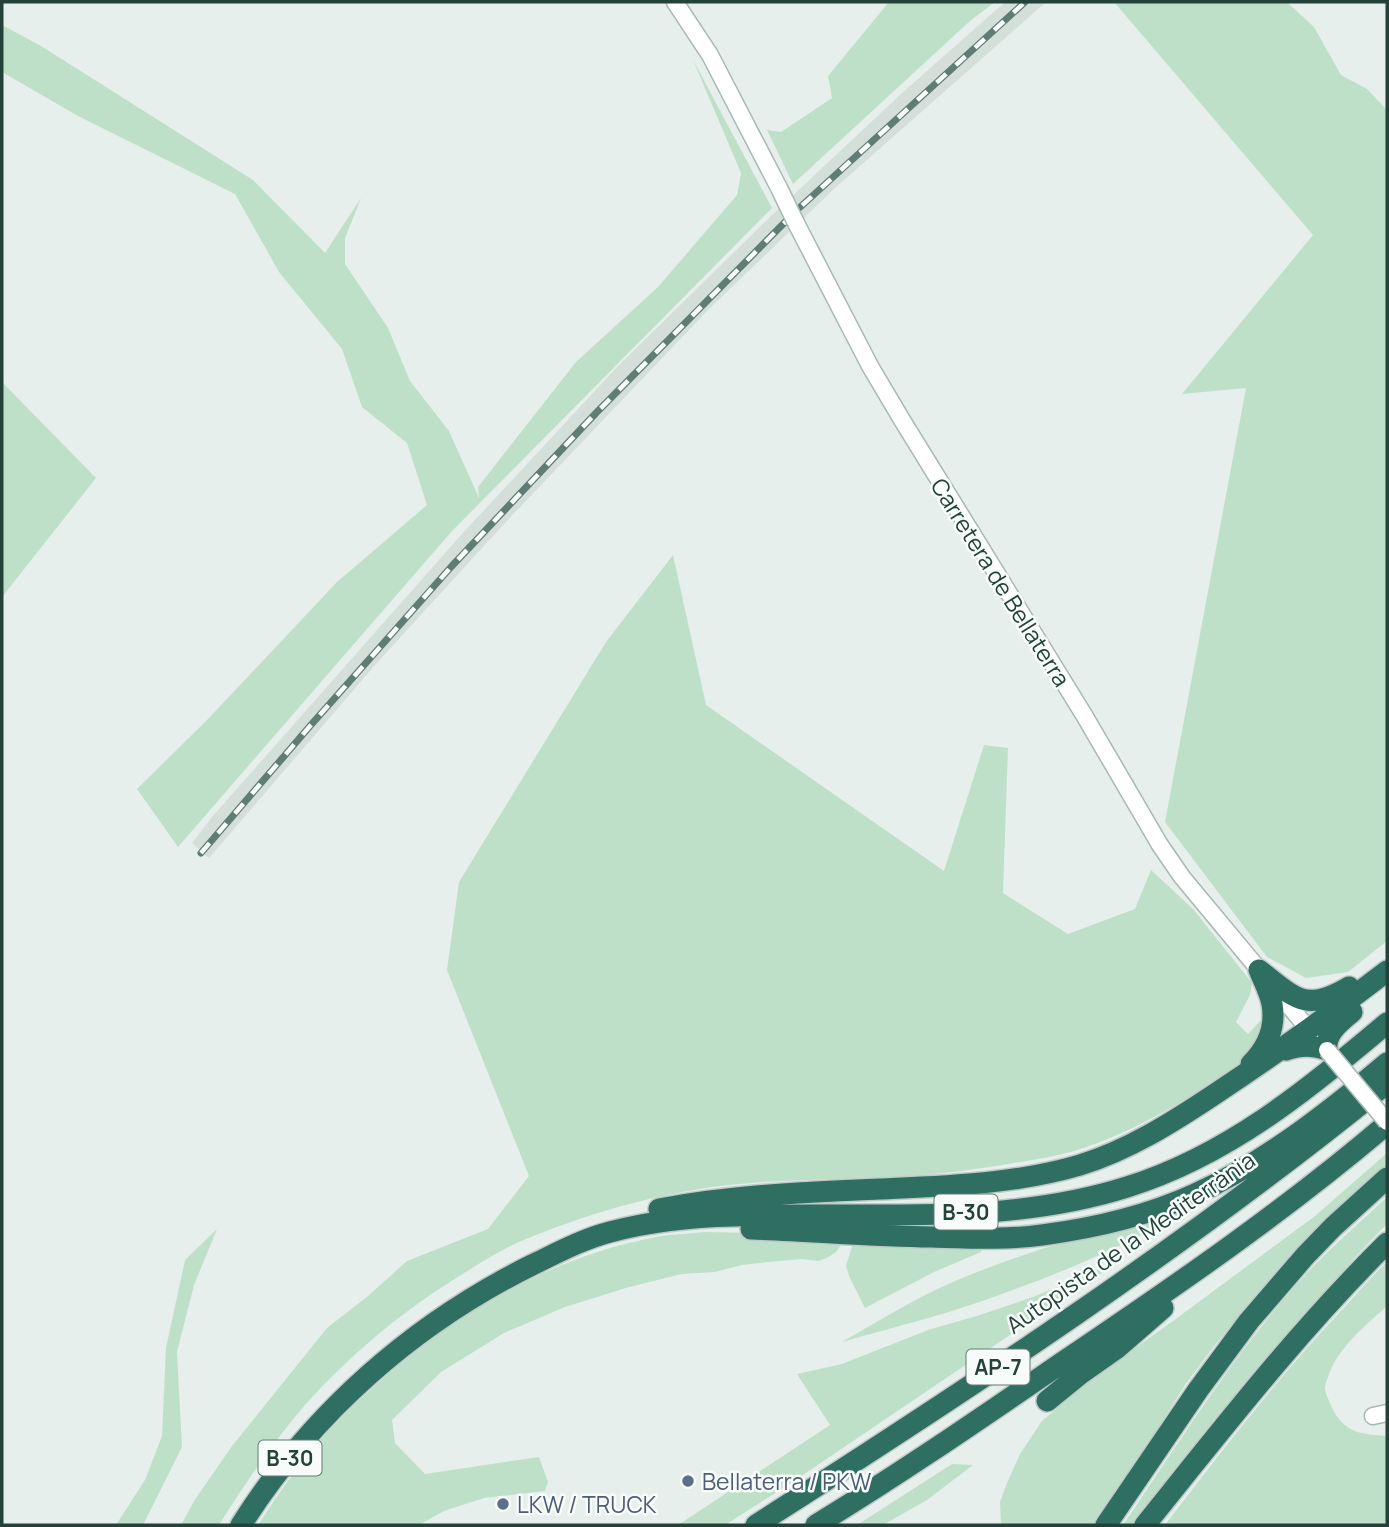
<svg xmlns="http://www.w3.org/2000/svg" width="1389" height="1527" font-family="Manrope,sans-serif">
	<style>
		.built { fill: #d4dfda }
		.green { fill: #bfe0c8 }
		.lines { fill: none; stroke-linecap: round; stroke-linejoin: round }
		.minor-casing { stroke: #a8b8b2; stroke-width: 19 }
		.highway-casing { stroke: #c2cac8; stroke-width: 24 }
		.minor { stroke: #fff; stroke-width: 16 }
		.highway { stroke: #2f6f62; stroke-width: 21 }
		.rail-casing { stroke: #5f7d75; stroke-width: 7 }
		.rail { stroke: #f7fbf9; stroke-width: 4.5; stroke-dasharray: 13; stroke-linecap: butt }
		.minor-bridge-casing { stroke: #a8b8b2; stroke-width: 19; stroke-linecap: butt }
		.minor-bridge { stroke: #fff; stroke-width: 16 }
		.service-dot { fill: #5c6f8a; stroke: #f7fbf9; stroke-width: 2.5 }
		.labels { text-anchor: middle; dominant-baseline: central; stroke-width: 5; stroke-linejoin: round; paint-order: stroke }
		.shield { fill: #f7fbf9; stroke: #637a73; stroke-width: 2 }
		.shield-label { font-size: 21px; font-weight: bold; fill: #24423a }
		.street-label { font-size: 23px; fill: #24423a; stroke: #f7fbf9 }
		.service-label { font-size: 23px; fill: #4e5e75; stroke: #f7fbf9; text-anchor: start }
	</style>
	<rect width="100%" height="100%" fill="#e6efeb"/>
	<path class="built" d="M1005,2H1046L835,188L708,310L504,524L376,664L209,858L192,843L212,817L461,535L617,367L771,216L902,93Z"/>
	<path class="green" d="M889,2H995L970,21L793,184L767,130L781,132L832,98L828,76Z
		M1114,2H1287L1314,27L1341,75L1367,89L1387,110V941L1348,972L1306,978L1267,957L1165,822L1246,388L1182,394L1313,235Z
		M2,25L41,46L253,180L325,253L361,198L345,238V264L388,328L410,381L449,431L479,498L478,487L576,362L658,287L737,195L741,173L693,60L772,208L452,531L178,847L137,789L208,719L337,582L427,505L407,443L362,407L342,349L279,272L235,194L78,116L2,72Z
		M2,382L96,478L2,597Z
		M673,555L706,705L944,871L984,745L1008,748L1003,893L1068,934L1135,909L1151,870L1193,909L1252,983L1250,995L1236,1022L1248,1034L1263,1018C1264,1052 1227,1074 1202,1089C1167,1111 1131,1131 1092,1145C1069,1154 1039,1159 1014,1163C974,1170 933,1175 892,1177C835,1180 777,1179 720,1186C651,1195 583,1215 519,1242C495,1253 472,1268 450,1282C396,1316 347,1358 305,1405C273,1442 245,1484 219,1525H181L194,1501L232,1446L327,1328L368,1296L407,1261L488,1229L529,1176L447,970L459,882L606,642Z
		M1387,1153V1165L1328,1216L1293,1252L1250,1302L1211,1350L1185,1385L1132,1470L1094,1525H1001L1000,1502L1007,1483L1020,1454L1042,1421L1089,1381L1173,1321L1315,1216Z
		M1387,1197V1224C1348,1263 1313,1306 1277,1349C1230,1407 1183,1466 1137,1525H1123C1178,1444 1230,1360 1295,1286C1323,1254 1356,1226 1387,1197Z
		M1204,1201C1143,1237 1077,1267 1010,1291C956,1312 898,1326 842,1342C879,1321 915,1298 955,1281C1035,1247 1121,1226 1204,1201Z
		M217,1229L194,1285L177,1352L182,1447L143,1525H116L145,1480L162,1436L166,1348L185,1260Z
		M703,1232L757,1233L981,1245V1252L934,1272L865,1308L849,1276L846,1266L852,1246L842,1244L836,1252L827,1258L818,1261L802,1259L768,1262L742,1265L715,1272L682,1274L629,1287L565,1307L504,1333L441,1372L392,1420L395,1443L425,1474L539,1457L548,1482L545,1491L484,1498L444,1511L419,1525H258C281,1489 308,1451 339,1420C425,1333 534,1260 656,1237C671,1234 688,1234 703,1232Z
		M1387,1262V1306C1364,1327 1338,1347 1328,1377C1327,1379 1325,1385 1325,1387C1325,1394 1330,1402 1332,1408C1345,1434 1362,1434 1387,1436V1525H1165C1221,1452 1276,1380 1339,1313C1355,1296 1370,1278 1387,1262Z
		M1112,1266L791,1483L725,1525H678L830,1425L797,1374L842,1364L928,1330L980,1315L1033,1297L1105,1267Z
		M952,1464L973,1465L927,1500L883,1525H857Z"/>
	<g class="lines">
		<defs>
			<path id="minor" d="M675,2L710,55L779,188
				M796,223L870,366L902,420L1084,715L1160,845L1182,877L1315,1037
				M1373,1416L1387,1413"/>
			<path id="highway" d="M1259,970C1295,998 1305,1013 1349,987
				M1286,1050C1301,1045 1312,1045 1327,1050C1325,1033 1340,1022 1352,1012
				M1251,1064C1267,1048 1276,1027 1272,1004C1270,993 1264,982 1260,972
				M659,1209C733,1195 806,1192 880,1189C947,1186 1016,1184 1080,1165C1129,1150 1173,1122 1215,1094C1274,1055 1331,1014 1387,971
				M751,1229C811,1231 871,1236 931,1237C968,1238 1006,1240 1042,1235C1095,1228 1147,1216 1195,1194C1265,1162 1328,1113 1387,1063
				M1047,1401L1079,1375L1116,1349L1163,1308
				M241,1525C312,1413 413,1324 532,1265C557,1253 583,1239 610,1232C651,1221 693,1217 734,1216C865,1211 1001,1227 1127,1187C1227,1156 1309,1089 1387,1023
				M756,1525C972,1387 1188,1245 1387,1083
				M816,1525C900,1474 981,1418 1063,1362C1174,1287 1285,1211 1387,1124
				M1106,1525L1198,1390L1249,1321L1305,1256L1333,1227L1387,1178
				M1145,1525C1223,1428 1299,1330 1387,1243"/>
		</defs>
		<use href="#minor" class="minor-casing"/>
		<use href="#highway" class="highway-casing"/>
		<use href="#minor" class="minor"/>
		<use href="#highway" class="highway"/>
		<defs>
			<path id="rail" d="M201,853L310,726L451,567L596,413L797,210L1025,2"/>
		</defs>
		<use href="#rail" class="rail-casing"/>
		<use href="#rail" class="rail"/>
		<defs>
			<path id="minor-bridge" d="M779,188L796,223
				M1327,1050L1387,1122"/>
		</defs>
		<use href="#minor-bridge" class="minor-bridge-casing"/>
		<use href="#minor-bridge" class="minor-bridge"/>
	</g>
	<g class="service-dot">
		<circle cx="688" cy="1481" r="7"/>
		<circle cx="503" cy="1504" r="7"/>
	</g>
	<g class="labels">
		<g class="shield">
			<rect x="934.5" y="1194.5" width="63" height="35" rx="5"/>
			<rect x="966.5" y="1349.5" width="63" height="35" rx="5"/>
			<rect x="258.5" y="1440.5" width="63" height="35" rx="5"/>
		</g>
		<g class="shield-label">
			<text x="966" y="1212">B-30</text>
			<text x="998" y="1367">AP-7</text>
			<text x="290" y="1458">B-30</text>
		</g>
		<g class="street-label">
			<text transform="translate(1001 582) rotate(58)">Carretera de Bellaterra</text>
			<text transform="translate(1130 1242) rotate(-35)">Autopista de la Mediterrània</text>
		</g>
		<g class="service-label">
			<text x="702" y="1481">Bellaterra / PKW</text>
			<text x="517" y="1504">LKW / TRUCK</text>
		</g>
	</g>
	<rect width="1389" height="1527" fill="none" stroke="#24423a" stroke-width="7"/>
</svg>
